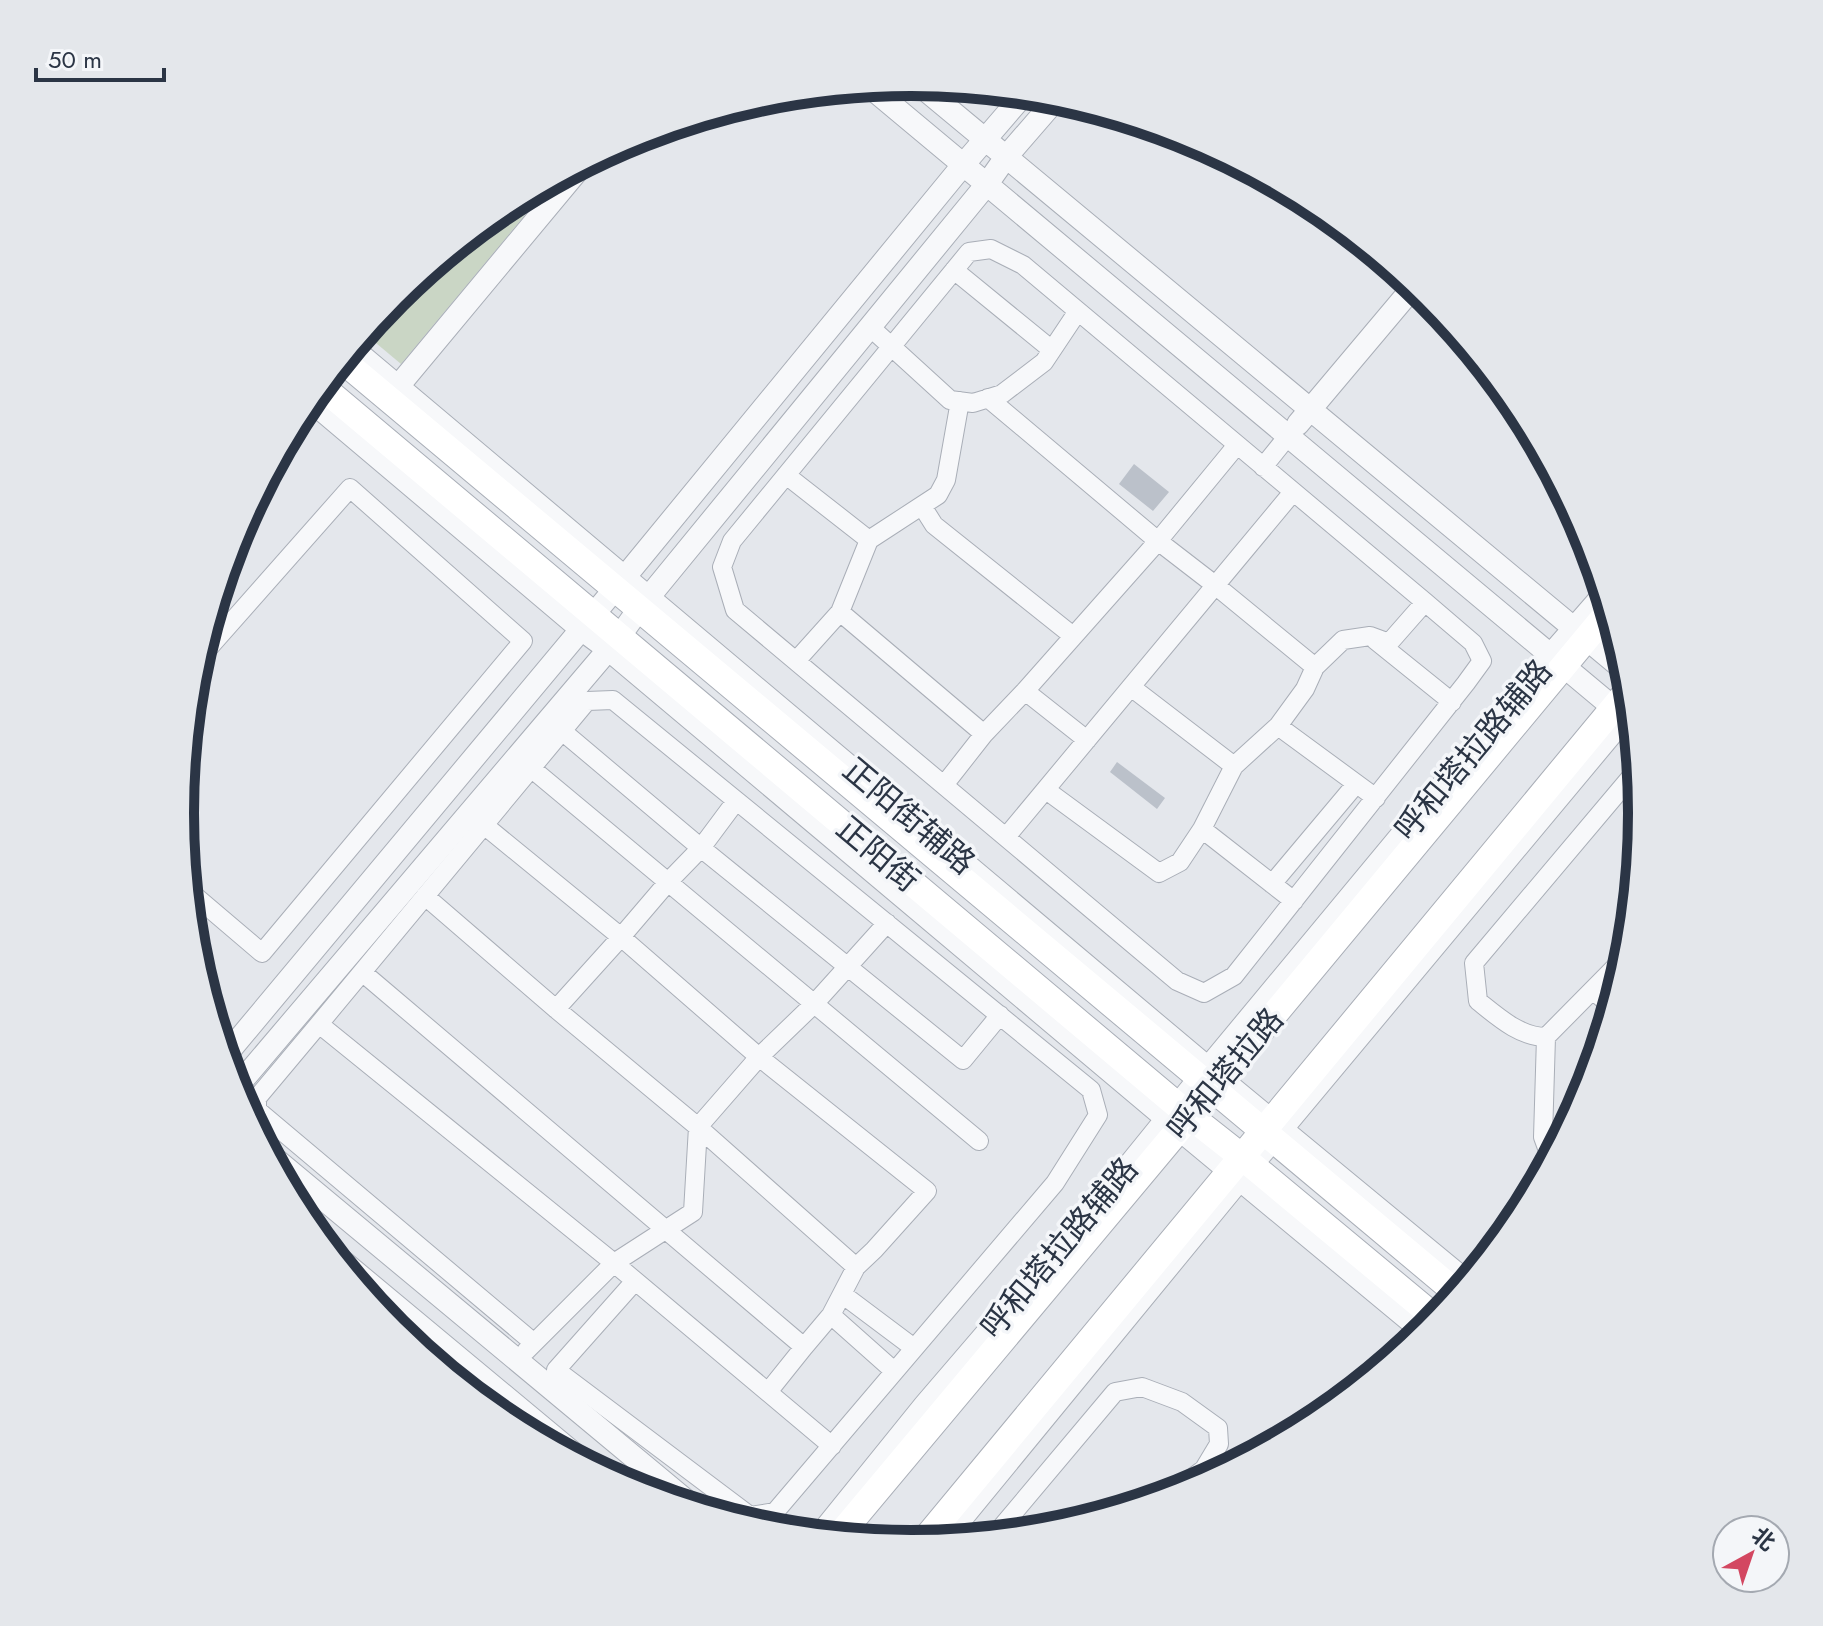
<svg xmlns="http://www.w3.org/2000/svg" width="1823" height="1626" font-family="Jost,'Noto Sans SC',sans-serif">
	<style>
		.green { fill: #cad6c5 }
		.building { fill: #bbc1ca }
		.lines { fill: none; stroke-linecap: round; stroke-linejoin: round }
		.minor-casing { stroke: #a9aeb7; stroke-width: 20 }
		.tertiary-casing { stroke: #a9aeb7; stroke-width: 24 }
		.secondary-casing { stroke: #a9aeb7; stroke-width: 28 }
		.minor { stroke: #f7f8fa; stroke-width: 18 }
		.tertiary { stroke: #f7f8fa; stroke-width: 22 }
		.secondary { stroke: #fff; stroke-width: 26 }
		.labels { text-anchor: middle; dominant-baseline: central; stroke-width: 7; stroke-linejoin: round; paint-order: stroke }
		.street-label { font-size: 32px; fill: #2b3545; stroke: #f4f6f9 }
		.rim { fill: none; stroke: #2b3545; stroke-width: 10 }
	</style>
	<rect width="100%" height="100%" fill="#e4e7ec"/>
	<path class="green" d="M556,178L401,364L364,333L395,296L506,205Z"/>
	<path class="building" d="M1134,464L1169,492L1153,511L1119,484Z
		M1117,762L1165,798L1157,809L1110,772Z"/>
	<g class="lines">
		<defs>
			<path id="minor" d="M991,249L1023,265L1425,602L1473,643L1482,661L1466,683L1234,976L1204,993L1177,981L735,610L722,567L732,541L969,252Z
				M954,270L1052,350
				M870,327L950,400L973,403L1002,394L1044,362L1078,311
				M988,398L1158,541L1215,585L1315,667L1343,640L1370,636L1389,643L1425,602
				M1263,467L1296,426
				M786,475L869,540
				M922,506L934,525L1073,636
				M840,612L984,734
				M1375,640L1452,702
				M796,661L840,612L869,540L938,495L946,480L960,401
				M1315,667L1305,689L1278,726L1376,798
				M1131,687L1234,766
				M1025,691L1087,740
				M1278,726L1234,766L1202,829L1294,901
				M562,731L701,848L963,1060L1000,1015
				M531,768L979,1141
				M944,785L984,734L1025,691L1158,541L1237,445
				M1046,790L1159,873L1180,862L1202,829
				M484,825L621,937L668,882L701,848L736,801
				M1006,837L1293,492
				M1272,884L1356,784
				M188,890L262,953L523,641L350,488L198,660
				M425,896L556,1009L698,1127L856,1267L831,1315L804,1347
				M1629,953L1546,1037C1520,1037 1498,1017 1478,1001L1474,963L1630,778H1639
				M362,972L804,1347L768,1392
				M1593,990L1613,1008
				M556,1009L621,937L759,1057L927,1191L874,1250L856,1267
				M319,1024L587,701L613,700L1091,1090L1098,1115L1055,1183L775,1512L750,1516L556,1370L635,1281
				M1546,1037L1543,1137L1551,1159
				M842,1294L914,1348
				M831,1315L894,1371
				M534,1343L257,1110V1098L319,1024L614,1263L832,1446
				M412,1345L425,1330
				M526,1351L614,1263L693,1212L698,1127L759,1057L814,1004L887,923
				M994,1536L1115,1392L1142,1387L1182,1402L1218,1428L1219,1444L1204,1469L1168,1496"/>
			<path id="tertiary" d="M916,82L1629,674
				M869,86L1627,719
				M352,348L1221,1079L1467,1282
				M390,396L583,164
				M310,400L581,629L608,649L1179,1129L1425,1333
				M1298,424L1415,285
				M225,1056L624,578L963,165L1025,93
				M235,1089L619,637L639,609L987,184L1006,157L1058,97
				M268,1153L695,1508
				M329,1250L585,1463
				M820,1535L925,1405L1101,1200L1199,1079L1550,656L1605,593
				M943,1541L1240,1179L1632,709"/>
			<path id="secondary" d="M342,360L1458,1294
				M321,386L1190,1116L1242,1157L1437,1319
				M838,1537L1190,1116L1610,610
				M922,1543L1630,688"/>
		</defs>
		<use href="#minor" class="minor-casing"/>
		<use href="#tertiary" class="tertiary-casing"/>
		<use href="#secondary" class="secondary-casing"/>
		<use href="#minor" class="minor"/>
		<use href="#tertiary" class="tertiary"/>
		<use href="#secondary" class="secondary"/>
	</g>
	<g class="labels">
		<g class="street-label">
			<text transform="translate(1473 750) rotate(-50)">呼和塔拉路辅路</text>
			<text transform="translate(909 816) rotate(40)">正阳街辅路</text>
			<text transform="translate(878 854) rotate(40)">正阳街</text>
			<text transform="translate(1225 1074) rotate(-50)">呼和塔拉路</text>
			<text transform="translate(1059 1248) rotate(-50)">呼和塔拉路辅路</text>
		</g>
	</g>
	<path d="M0 0H1823V1626H0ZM194 813a717 717 0 1 1 1434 0a717 717 0 1 1-1434 0Z" fill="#e4e7eb" fill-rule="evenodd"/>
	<path class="rim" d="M194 813a717 717 0 1 1 1434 0a717 717 0 1 1-1434 0Z"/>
	<g transform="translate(1751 1554) rotate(40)"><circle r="38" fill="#f4f6f9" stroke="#a4a9b1" stroke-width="2"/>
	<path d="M0-6L14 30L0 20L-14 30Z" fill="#d34761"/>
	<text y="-12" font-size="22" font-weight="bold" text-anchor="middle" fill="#2b3545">北</text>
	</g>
	<path d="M36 68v12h128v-12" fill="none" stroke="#2b3545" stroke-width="4"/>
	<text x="48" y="68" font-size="24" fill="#2b3545" stroke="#f4f6f9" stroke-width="6" paint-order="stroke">50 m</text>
</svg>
